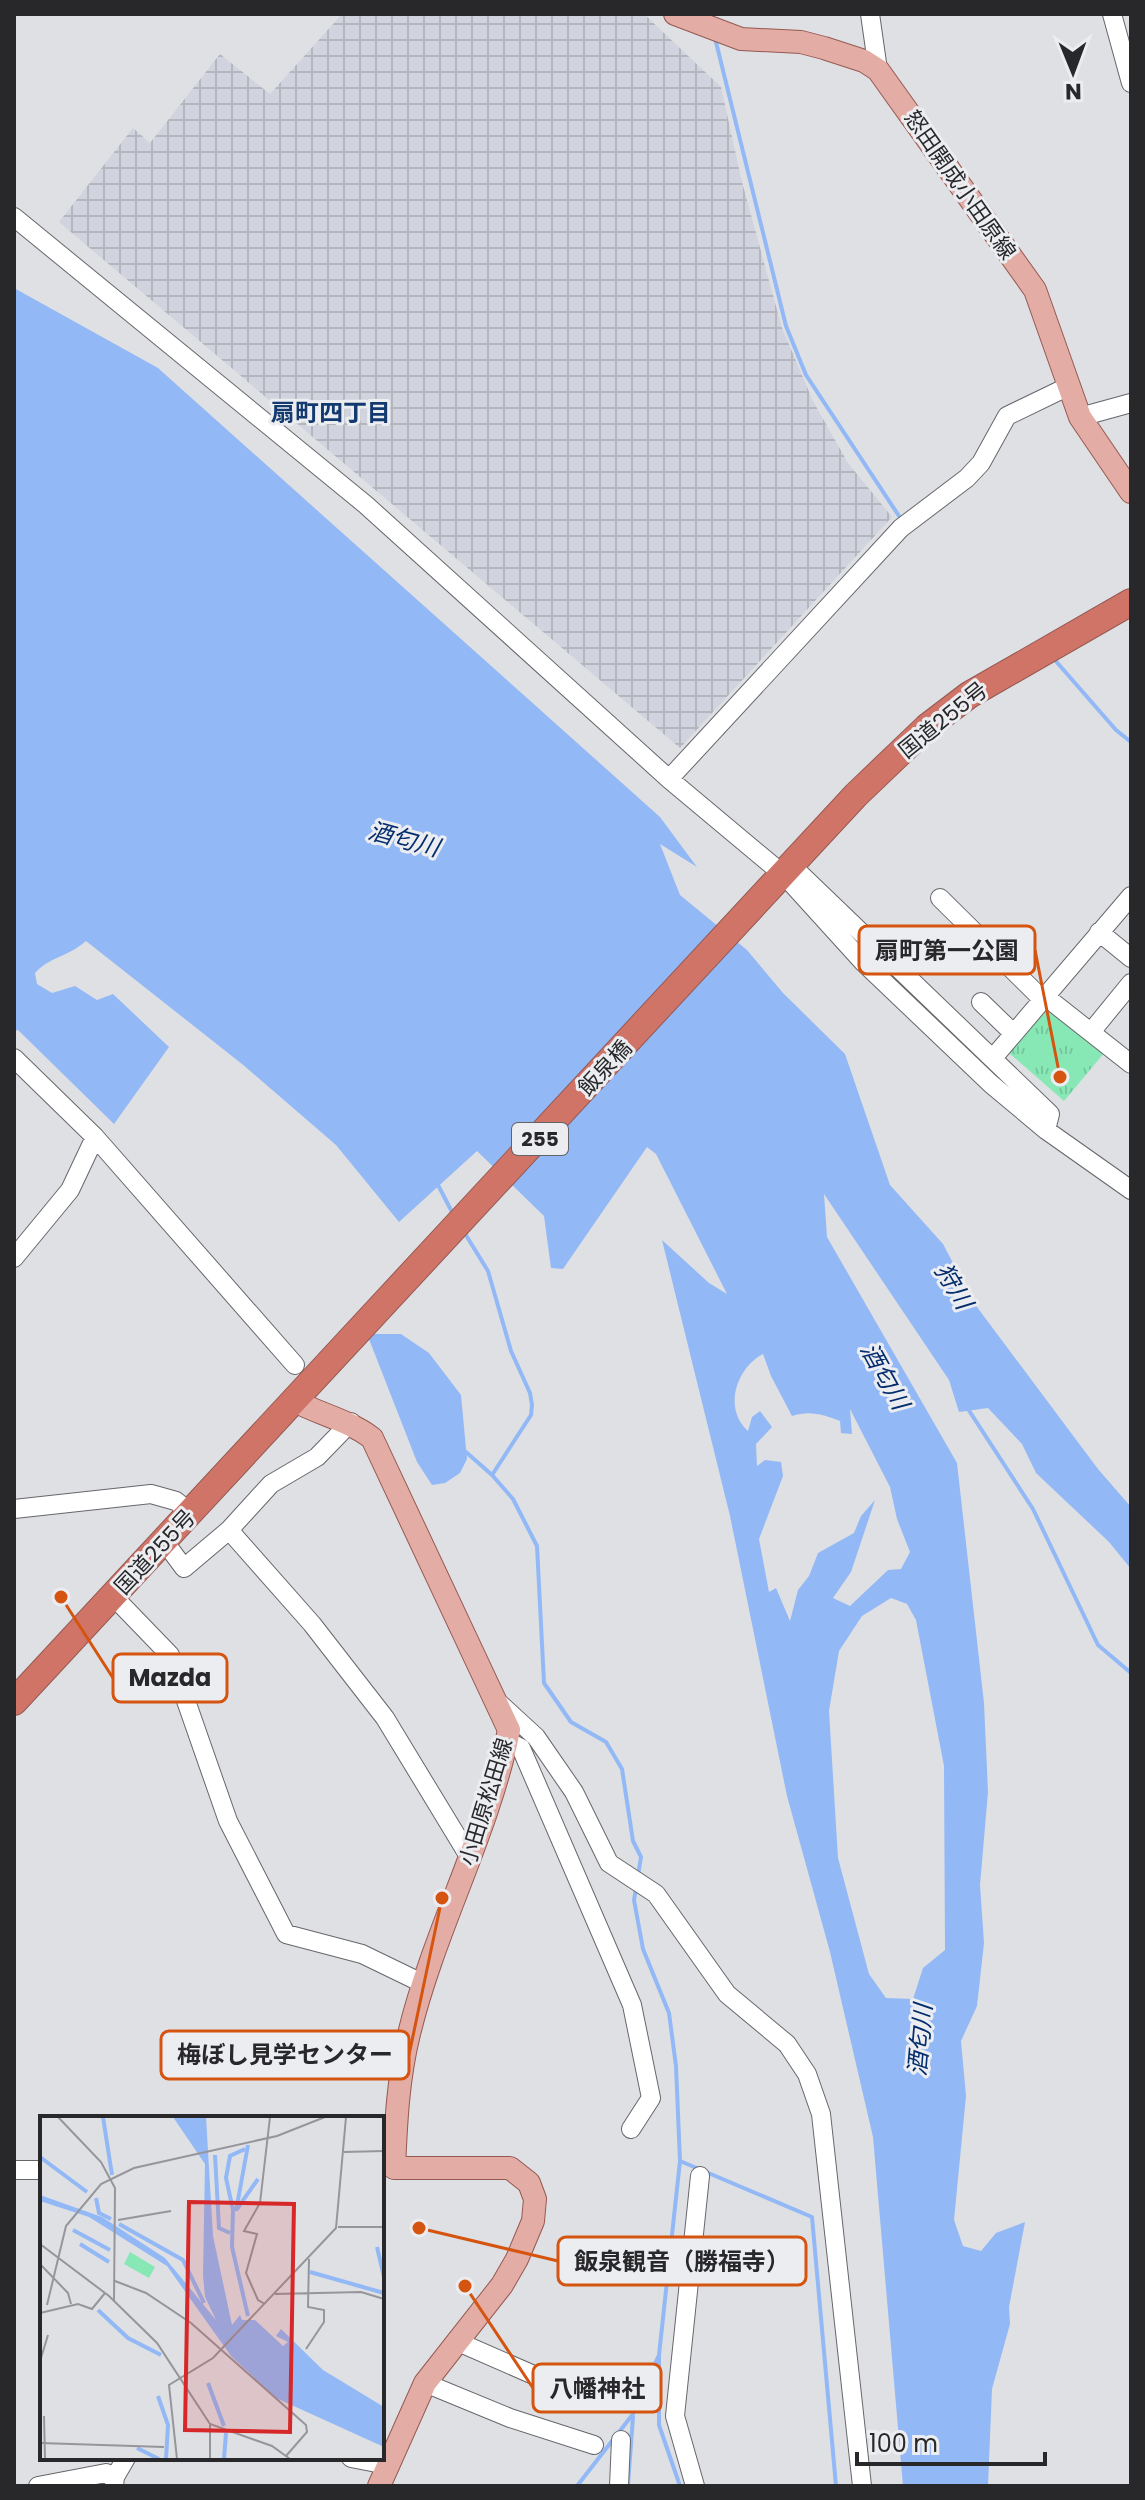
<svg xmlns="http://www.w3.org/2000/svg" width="1145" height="2500" font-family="Poppins,'Noto Sans JP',sans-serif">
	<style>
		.industrial { fill: url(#industrial-grid) }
		.park { fill: url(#park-tufts) }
		.water { fill: #93b8f6; fill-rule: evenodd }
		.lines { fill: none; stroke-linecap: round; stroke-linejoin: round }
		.stream { stroke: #93b8f6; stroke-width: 4 }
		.minor-casing { stroke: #66676b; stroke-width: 20 }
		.major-casing { stroke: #955952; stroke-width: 24 }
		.highway-casing { stroke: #955952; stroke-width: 28 }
		.minor { stroke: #fff; stroke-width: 18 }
		.major { stroke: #e3aca4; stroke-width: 22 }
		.highway { stroke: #d07468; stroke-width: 26 }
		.labels { text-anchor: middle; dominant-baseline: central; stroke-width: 6; stroke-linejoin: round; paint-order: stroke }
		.shield { fill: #ecedf1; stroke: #636366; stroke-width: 2 }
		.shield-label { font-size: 20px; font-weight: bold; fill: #28282a }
		.street-label { font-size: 22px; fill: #28282a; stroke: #ecedf1 }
		.neighbourhood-label { font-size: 24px; font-weight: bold; fill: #133a6e; stroke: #ecedf1 }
		.water-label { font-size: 24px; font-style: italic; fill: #042d6e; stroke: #ecedf1 }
		.inset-river { fill: none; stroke: #93b8f6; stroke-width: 4 }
		.inset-road { fill: none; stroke: #96969a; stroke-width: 2 }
		.view { fill: #d62828; fill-opacity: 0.15; stroke: #d62828; stroke-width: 4 }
		.inset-edge { fill: none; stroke: #28282a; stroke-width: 4 }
		.leader { fill: none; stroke: #d5540f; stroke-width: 3 }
		.callout-dot { fill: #d5540f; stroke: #ecedf1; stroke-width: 3 }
		.callout { fill: #ecedf1; stroke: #d5540f; stroke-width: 3 }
		.callout-label { font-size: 24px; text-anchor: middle; font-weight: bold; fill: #28282a }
	</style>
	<defs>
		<pattern id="industrial-grid" width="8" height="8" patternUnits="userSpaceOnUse" patternTransform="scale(2)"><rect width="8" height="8" fill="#d1d4de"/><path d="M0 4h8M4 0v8" fill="none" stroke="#b3b6bf"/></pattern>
		<pattern id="park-tufts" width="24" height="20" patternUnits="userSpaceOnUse" patternTransform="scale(2)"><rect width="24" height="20" fill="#87e8b6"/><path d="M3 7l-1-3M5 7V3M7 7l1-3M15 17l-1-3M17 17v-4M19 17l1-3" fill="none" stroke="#75c79d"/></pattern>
	</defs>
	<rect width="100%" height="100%" fill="#dfe0e4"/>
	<path class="industrial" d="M342,14H644L721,87L742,182L782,328L813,401L848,463L892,517L680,748L59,222L133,128L150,143L220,54L270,94Z"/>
	<path class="park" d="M1049,1007L1105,1052L1064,1101L1009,1053Z"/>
	<path class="water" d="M14,288L158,368L660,817L697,867L660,844L680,895L747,950L783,993L845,1054L890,1185L943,1244L974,1303L1098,1469L1131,1507V1569L1109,1542L1036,1473L1022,1444L988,1408L959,1412L949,1380L824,1194L827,1237L957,1463L984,1703L988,1792L980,1885L984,1943L977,2006L961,2041L966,2096L954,2220L963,2246L981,2251L996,2233L1025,2222L1009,2307L1010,2324L992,2389L988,2486H903L873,2137L830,1952L787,1796L730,1516L662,1240L709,1283L727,1294L656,1154L647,1147L563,1269L551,1268L544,1216L477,1151L399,1222L336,1145L242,1064L86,941C68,957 49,957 35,973L37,984L52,993L75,986L97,1000L113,994L169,1047L114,1124L18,1030L14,1031ZM763,1354L771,1376L792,1416C810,1410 824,1415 840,1421L841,1433L852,1434L850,1409L890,1487L897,1519L910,1552L901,1569L888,1570L850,1606L833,1598L851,1572L875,1500L861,1516L854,1533L818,1553L809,1576L798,1590L790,1621L776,1588L769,1592L759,1539L783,1476L781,1462L765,1460L757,1466L756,1444L772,1427L760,1411L752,1417L748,1431C723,1409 736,1368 763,1354ZM891,1598L907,1604L916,1620L944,1766L945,1950L923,1968L913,1999L886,1998L869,1974L838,1858L829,1711L839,1651L862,1616Z
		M367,1334H401L429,1353L461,1395L467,1459L460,1473L445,1483L432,1485L417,1462Z"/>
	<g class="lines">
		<path class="stream" d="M715,38L786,326L806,375L901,519
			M1054,659L1116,730L1131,742
			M437,1183L453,1214
			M464,1232L488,1271L511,1351L530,1393L532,1405L531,1415L492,1475L513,1499L537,1546L544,1683L571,1722L606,1742L622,1769L633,1841L641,1857L638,1875
			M968,1409L1033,1509L1098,1645L1131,1673
			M466,1452L492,1475
			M636,1888L634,1900L643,1949L669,2013L676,2066L680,2161L659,2355V2425L680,2486
			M680,2161L812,2217L836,2486
			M628,2484L633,2417
			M577,2486L633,2414L658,2357"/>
		<defs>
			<path id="minor" d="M870,14L878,70
				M1112,14L1131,83
				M14,217L366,505L669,779L785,876L863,962L991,1084L1046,1130L1131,1190
				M1080,417L1131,403
				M669,779L901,528L967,478L981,463L1007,416L1067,387
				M792,866L1050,1114L1046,1130
				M940,898L1043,1000
				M1099,932L1131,958
				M1046,997L1131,1064
				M981,1002L1013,1033
				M1091,1032L1131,983
				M14,1058L95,1137L295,1365
				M993,1058L1131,896
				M14,1258L70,1190L95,1137
				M14,1509L151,1494L176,1501L191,1513
				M229,1530L271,1484L317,1457L351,1422
				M164,1541L184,1568L229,1530L312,1624L385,1718L470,1858
				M113,1596L170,1655L228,1821L286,1934L362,1954L424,1984
				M500,1704L536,1737L574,1792L609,1863L656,1894L727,1994L787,2044L807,2074L821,2114L862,2486
				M507,1741L521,1748L632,2005L651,2098L631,2129
				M14,2170H42
				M456,2341L536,2376L619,2403
				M425,2383L510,2418L594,2445
				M351,2458L387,2465
				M38,2486L106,2473L115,2477
				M114,2486L115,2477L126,2458
				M619,2486L621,2440
				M695,2486L675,2416L700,2176"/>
			<path id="major" d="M675,14L741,39L801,42L824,48L864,61L878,70L1035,290L1080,417L1131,492
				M295,1401C321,1415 348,1420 372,1438L509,1730C488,1834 434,1930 409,2034C398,2078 396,2122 394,2168H510L529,2183L535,2199L533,2221L517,2259L502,2285L425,2383L379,2486"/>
			<path id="highway" d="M14,1702L856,795L927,727L969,695L1131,602"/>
		</defs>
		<use href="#minor" class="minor-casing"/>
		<use href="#major" class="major-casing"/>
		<use href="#highway" class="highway-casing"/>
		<use href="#minor" class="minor"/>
		<use href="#major" class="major"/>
		<use href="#highway" class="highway"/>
	</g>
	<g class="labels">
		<rect class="shield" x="512" y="1123" width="56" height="32" rx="6"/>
		<g class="shield-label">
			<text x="540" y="1139">255</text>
		</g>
		<g class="street-label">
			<text transform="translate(960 185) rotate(55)">怒田開成小田原線</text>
			<text transform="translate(943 720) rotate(-39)">国道255号</text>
			<text transform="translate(605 1068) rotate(-47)">飯泉橋</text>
			<text transform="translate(155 1552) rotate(-47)">国道255号</text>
			<text transform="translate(486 1802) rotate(-73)">小田原松田線</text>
		</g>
		<g class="neighbourhood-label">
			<text x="331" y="412">扇町四丁目</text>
		</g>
		<g class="water-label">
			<text transform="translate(404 839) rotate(15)">酒匂川</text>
			<text transform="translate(954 1286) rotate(59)">狩川</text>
			<text transform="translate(885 1376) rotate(61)">酒匂川</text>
			<text transform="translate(920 2040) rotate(-85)">酒匂川</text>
		</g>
	</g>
	<g transform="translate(40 2116)">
		<rect width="344" height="344" fill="#dfe0e4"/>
		<path d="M90,136L115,151L109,162L84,148Z" fill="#87e8b6"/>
		<path d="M133,1H166L173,120L192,209L200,199L202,204H215L243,230L248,226L236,220L241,213L283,254L344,291V331L236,282L191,240L127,150L49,101L0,85V79L62,101L125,142L176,204L165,181L163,159L165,48Z" fill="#93b8f6"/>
		<path class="inset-river" d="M63,1L72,59M205,33L190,40L186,62L193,94L192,131L208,200M175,39L179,112L190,117M0,41L47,76M56,82L59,97L71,103M197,93L218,63M196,95L208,29M79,108L143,144L164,187M33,114L70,134M40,128L69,146M337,131L344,161M270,156L344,177M58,194L88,222L121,239M168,267L184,310M118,280L128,309L126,343M97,332L119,343M184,343L186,317"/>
		<path class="inset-road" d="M18,1L61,46L75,72L74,185M304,36L344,35M78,104L131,95M298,111H344M0,128L69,180L117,227L170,308L232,330L250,343M0,148L28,177L31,188M75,165L106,177L151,207L266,309L267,316L246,340M235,178L321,176L344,183M225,188L218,184L206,157L217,118L204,115L220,87L230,1M7,189L26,110L61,68L94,52L237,20L285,1M0,197L38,188L52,193L65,177M266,233L284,206V194L268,191L269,143M1,242L8,219M0,251V307M4,300L5,343M170,309V343M0,327L124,331M137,343L129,269L173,242L296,112L306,1"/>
		<path class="view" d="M149,86L254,88L250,316L145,314Z"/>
		<rect width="344" height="344" class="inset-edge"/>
	</g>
	<path class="leader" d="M1060 1077L1035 950M61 1597L113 1678M442 1898L409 2055M419 2228L558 2261M465 2286L533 2388"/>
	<g class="callout-dot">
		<circle cx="1060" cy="1077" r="8"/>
		<circle cx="61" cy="1597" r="8"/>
		<circle cx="442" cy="1898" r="8"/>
		<circle cx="419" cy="2228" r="8"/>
		<circle cx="465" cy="2286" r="8"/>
	</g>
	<g class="callout">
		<rect x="859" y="926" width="176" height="48" rx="8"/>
		<rect x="113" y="1654" width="114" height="48" rx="8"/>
		<rect x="161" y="2031" width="248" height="48" rx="8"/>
		<rect x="558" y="2237" width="248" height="48" rx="8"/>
		<rect x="533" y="2364" width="128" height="48" rx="8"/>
	</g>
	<g class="callout-label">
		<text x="947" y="959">扇町第一公園</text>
		<text x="170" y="1686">Mazda</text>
		<text x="285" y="2063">梅ぼし見学センター</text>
		<text x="682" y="2270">飯泉観音（勝福寺）</text>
		<text x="597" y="2397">八幡神社</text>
	</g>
	<rect width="1145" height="2500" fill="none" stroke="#28282a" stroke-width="32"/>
	<g transform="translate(1073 72) rotate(179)" stroke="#ecedf1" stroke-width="6" paint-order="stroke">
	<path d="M0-6L14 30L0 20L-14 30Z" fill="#28282a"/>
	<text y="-12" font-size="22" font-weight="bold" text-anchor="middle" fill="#28282a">N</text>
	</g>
	<path d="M857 2452v12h188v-12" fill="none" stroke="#28282a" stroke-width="4"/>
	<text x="869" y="2452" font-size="24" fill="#28282a" stroke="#ecedf1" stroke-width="6" paint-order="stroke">100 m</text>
</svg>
